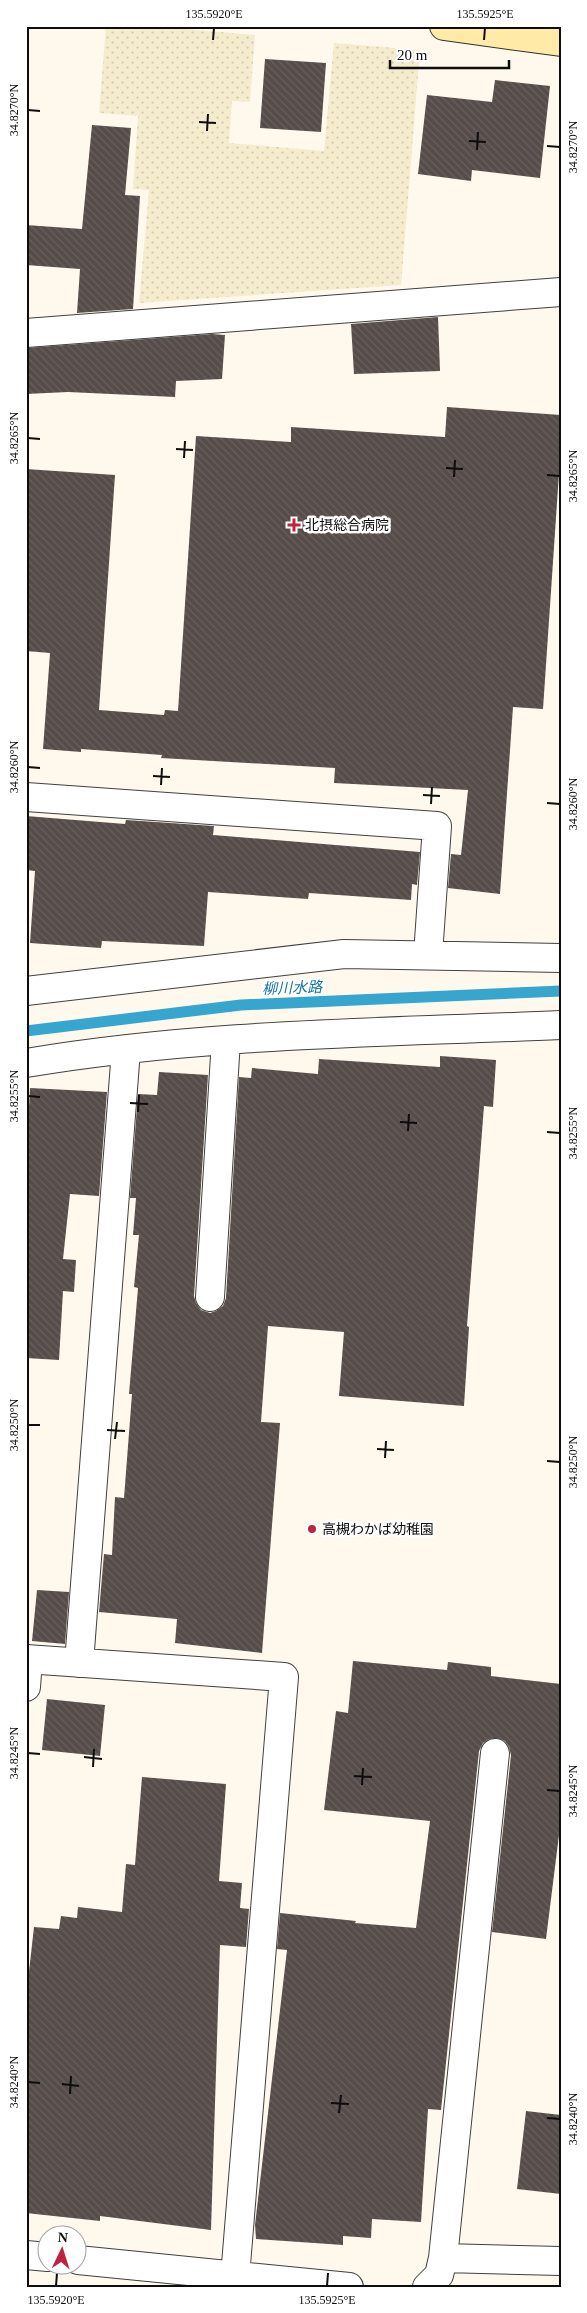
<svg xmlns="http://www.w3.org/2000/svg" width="587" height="2313" font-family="'Times New Roman','Noto Sans JP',serif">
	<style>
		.farmland { fill: url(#farmland-dots) }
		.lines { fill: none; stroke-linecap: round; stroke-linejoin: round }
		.stream { stroke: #37a6cf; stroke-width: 11 }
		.building { fill: url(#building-back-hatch) }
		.street-casing { stroke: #404040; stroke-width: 30 }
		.secondary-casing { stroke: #2f2f2f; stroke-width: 30 }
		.street { stroke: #fff; stroke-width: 28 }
		.secondary { stroke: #ffeaa8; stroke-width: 28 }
		.ticks { fill: none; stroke: #0d0d0d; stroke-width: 2 }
		.poi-dot { fill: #bf233f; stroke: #fff; stroke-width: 2 }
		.labels { text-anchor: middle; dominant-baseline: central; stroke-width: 5; stroke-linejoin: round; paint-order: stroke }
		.poi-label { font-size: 14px; fill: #0d0d0d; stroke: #fff; text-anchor: start }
		.water-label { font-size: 15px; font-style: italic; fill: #1476a1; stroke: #fff }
		.neatline { fill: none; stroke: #0d0d0d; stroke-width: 2 }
		.ticks-label { font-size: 12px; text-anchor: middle; fill: #0d0d0d }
	</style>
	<defs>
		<pattern id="farmland-dots" width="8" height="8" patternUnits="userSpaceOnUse" patternTransform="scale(1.25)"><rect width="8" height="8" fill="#f5eccd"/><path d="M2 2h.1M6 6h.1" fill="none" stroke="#d1c9af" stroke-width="1.8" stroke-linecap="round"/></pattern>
		<pattern id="building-back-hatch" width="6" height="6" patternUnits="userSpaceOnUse" patternTransform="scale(1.25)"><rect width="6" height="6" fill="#564c49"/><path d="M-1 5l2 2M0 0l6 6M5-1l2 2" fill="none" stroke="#69615f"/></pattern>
	</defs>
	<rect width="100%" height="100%" fill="#fff9ed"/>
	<path class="farmland" d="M106,26H151L255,35L250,102L232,101L229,143L324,151L334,43L420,50L401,285L139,303L149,190L133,189L138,116L99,113Z"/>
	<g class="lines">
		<path class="stream" d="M26,1031L241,1005L561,991"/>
	</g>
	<path class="building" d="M265,59L326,63L321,132L260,128Z
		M495,80L550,86L540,178L472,170L471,181L418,174L427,95L492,102Z
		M92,125L131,128L125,195L140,196L133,309L77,313L80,269L26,265V225L82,229Z
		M438,317L440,371L354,374L351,324Z
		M212,334L225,335L222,379L176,381L175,397L68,392L26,394V348Z
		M447,407L561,415V444L543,709L513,707L500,894L448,888L451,854L461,855L468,790L334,783L335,768L161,758L162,755L81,749V752L43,749L50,653L26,651V469L115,475L99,710L164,715L165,710L178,711L196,436L291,442V427L445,437Z
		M26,816L125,824L126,820L214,826L213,835L420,852L417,885L412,884L411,900L309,893L308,899L208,892L204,946L102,941L101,948L30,943L35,871L26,870Z
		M440,1056L496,1060L493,1107L484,1106L467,1326L469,1327L464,1406L339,1396L344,1332L268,1326L261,1422L280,1423L262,1653L175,1643L177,1619L99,1612L104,1554L112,1555L115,1497L124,1498L132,1394H129L138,1288L134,1287L139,1235H133L136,1198H130L138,1094L157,1095L159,1072L208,1075L194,1296L196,1303L201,1310L210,1313L216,1311L223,1306L226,1298L239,1077L251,1078L252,1068L318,1074L319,1059L440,1067Z
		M30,1088L107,1092L99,1196L70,1194L63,1259L76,1260L74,1292L63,1291L59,1360L26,1358V1164Z
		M37,1590L69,1592L65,1644L32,1641Z
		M353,1661L447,1670L448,1662L491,1667V1676L561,1684V1819L546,1939L492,1932L511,1755L509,1747L505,1741L497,1738L489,1739L483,1743L479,1751L441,2110L428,2109L421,2222L372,2219L371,2238L343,2236V2245L256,2239L255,2225L287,1950L277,1949L280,1913L356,1921L355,1923L416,1928L430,1821L324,1810L336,1711L348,1713Z
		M47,1699L105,1705L100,1756L42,1750Z
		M142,1777L226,1784L219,1881L242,1883L240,1908L249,1909L246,1947L220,1945L211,2230L100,2216V2221L26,2213V1998L34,1927L59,1929L61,1916L77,1918L78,1907L122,1912L126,1864L135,1865Z
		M526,2111L561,2115V2194L517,2189Z"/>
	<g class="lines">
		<defs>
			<path id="street" d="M26,333L561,292
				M26,797L437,826L428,955
				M26,991L344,954L561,958
				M26,1063C203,1033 383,1033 561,1025
				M210,1297L226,1040
				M26,1659L284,1677L235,2277
				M79,1663L126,1050
				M26,1687L28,1659
				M26,2255L48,2257
				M443,2258L561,2261
				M78,2260L349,2287
				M427,2287L439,2275L443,2258L495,1753"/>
			<path id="secondary" d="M444,26L561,42"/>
		</defs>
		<use href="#street" class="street-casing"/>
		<use href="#secondary" class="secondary-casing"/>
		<use href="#street" class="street"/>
		<use href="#secondary" class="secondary"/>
	</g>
	<path class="ticks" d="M213,40L214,28M484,40L485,28M28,110L40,111M199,122L216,123M207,131L208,114M469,141L486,142M547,146L560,147M477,150L478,132M28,438L40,439M176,449L193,450M184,458L185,441M446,468L463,469M547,475L560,476M454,477L455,460M28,767L40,768M153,776L170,777M161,785L162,768M423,795L440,796M547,803L560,804M431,804L432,787M28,1096L40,1097M130,1103L148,1104M138,1112L139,1095M400,1122L417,1123M408,1131L409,1114M547,1132L560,1133M28,1425H40M107,1430L125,1431M115,1439L117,1422M377,1449L394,1450M385,1458L386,1441M547,1461L560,1462M28,1753L40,1754M84,1757L102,1759M93,1767L94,1749M354,1776L372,1777M362,1785L363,1768M547,1790L560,1791M28,2082L40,2083M62,2084L79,2086M70,2094L71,2076M331,2103L349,2104M339,2113L341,2095M547,2118L560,2119M56,2286L57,2273M327,2286L328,2273"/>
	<g class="poi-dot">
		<path d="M291.5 517.5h5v5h5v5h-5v5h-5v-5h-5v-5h5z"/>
		<circle cx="312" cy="1529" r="5"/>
	</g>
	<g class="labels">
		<g class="poi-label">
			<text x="305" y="525">北摂総合病院</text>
			<text x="322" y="1529">高槻わかば幼稚園</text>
		</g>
		<g class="water-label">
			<text transform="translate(292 988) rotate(-2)">柳川水路</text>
		</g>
	</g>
	<rect width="587" height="2313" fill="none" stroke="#ffffff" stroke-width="55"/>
	<g transform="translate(62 2250) rotate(4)"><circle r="24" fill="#ffffff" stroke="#9e9e9e"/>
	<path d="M0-4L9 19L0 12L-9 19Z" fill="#bf233f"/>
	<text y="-8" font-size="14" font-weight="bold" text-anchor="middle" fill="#0d0d0d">N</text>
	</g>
	<path d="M390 60v8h119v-8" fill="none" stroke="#0d0d0d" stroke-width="2.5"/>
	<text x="397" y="60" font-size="15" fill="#0d0d0d" stroke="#ffffff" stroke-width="4" paint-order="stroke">20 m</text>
	<rect x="28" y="28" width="532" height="2258" class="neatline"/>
	<g class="ticks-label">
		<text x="214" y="18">135.5920°E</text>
		<text x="485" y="18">135.5925°E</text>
		<text transform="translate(14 110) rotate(-90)" y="4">34.8270°N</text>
		<text transform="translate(573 147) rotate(-90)" y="4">34.8270°N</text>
		<text transform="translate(14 438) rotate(-90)" y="4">34.8265°N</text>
		<text transform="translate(573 476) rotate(-90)" y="4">34.8265°N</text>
		<text transform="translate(14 767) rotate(-90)" y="4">34.8260°N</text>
		<text transform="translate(573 804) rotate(-90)" y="4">34.8260°N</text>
		<text transform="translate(14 1096) rotate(-90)" y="4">34.8255°N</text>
		<text transform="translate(573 1133) rotate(-90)" y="4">34.8255°N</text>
		<text transform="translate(14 1425) rotate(-90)" y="4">34.8250°N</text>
		<text transform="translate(573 1462) rotate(-90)" y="4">34.8250°N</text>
		<text transform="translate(14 1753) rotate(-90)" y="4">34.8245°N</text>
		<text transform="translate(573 1791) rotate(-90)" y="4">34.8245°N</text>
		<text transform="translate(14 2082) rotate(-90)" y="4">34.8240°N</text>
		<text transform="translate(573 2119) rotate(-90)" y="4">34.8240°N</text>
		<text x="56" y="2304">135.5920°E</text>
		<text x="327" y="2304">135.5925°E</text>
	</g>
</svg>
